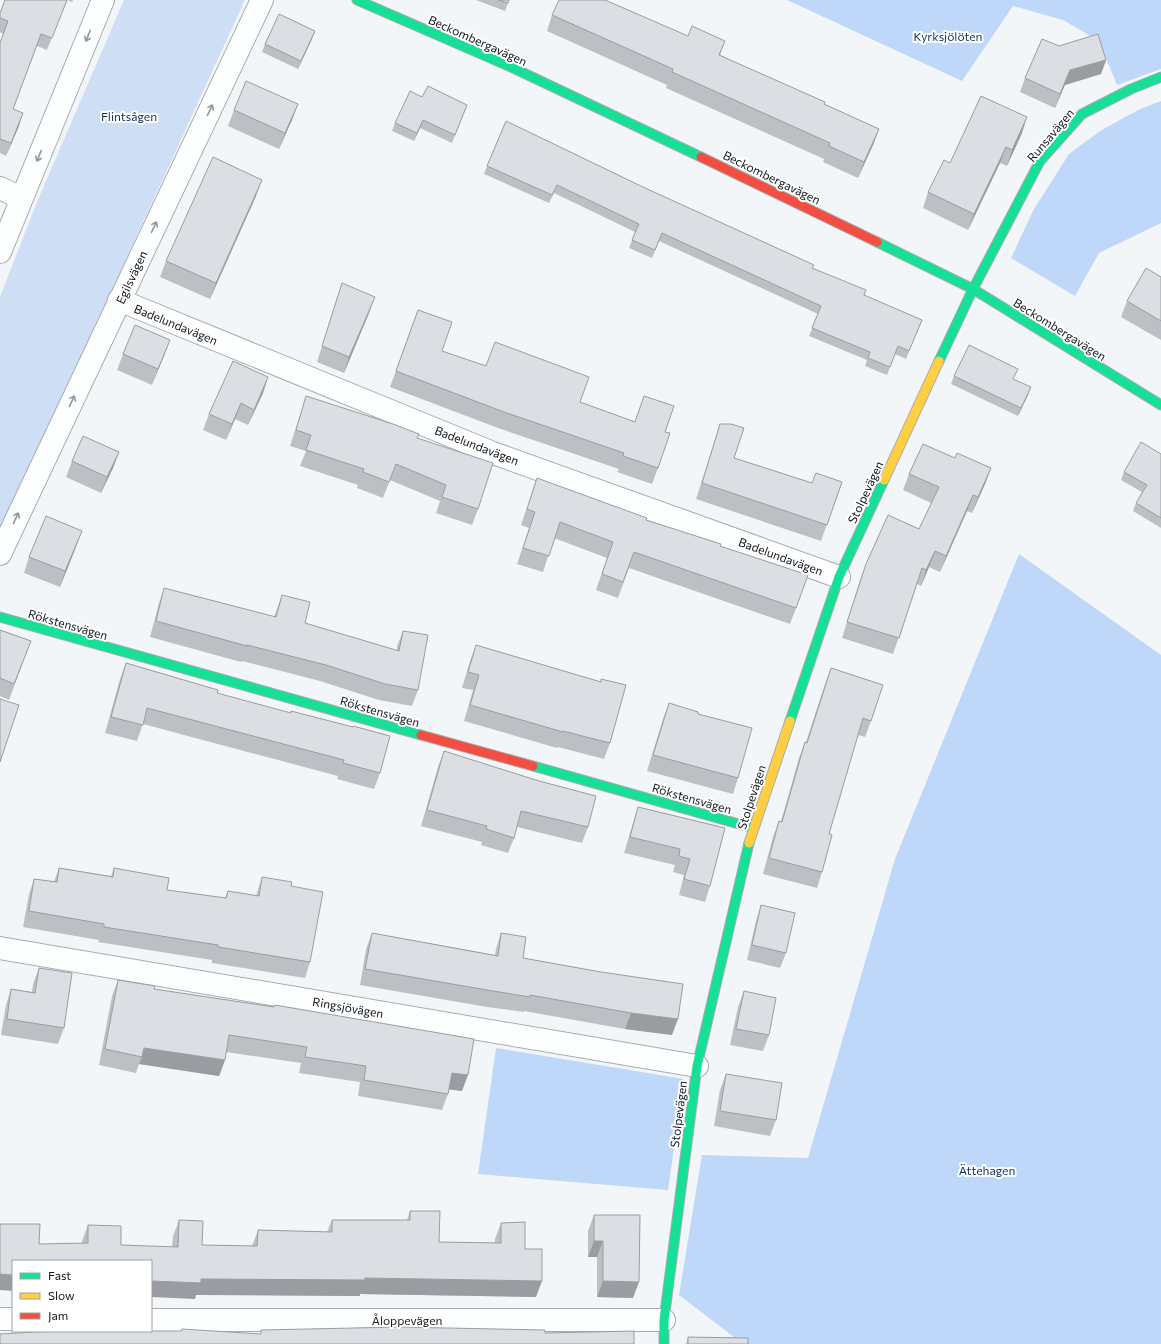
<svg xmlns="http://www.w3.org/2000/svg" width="1161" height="1344" font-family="Commissioner,sans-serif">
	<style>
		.green { fill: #cddef5 }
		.forest { fill: #bfd7f8 }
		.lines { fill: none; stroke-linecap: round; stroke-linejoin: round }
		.street-casing { stroke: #a8abb0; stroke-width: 24 }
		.fast-casing { stroke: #a8abb0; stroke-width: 11 }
		.slow-casing { stroke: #a8abb0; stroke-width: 11 }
		.jam-casing { stroke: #a8abb0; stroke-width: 11 }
		.street { stroke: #fdfefe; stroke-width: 22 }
		.fast { stroke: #16e098; stroke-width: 9 }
		.slow { stroke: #ffcf43; stroke-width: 9 }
		.jam { stroke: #f24e42; stroke-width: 9 }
		.wall { fill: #bcc0c4 }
		.shaded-wall { fill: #999ca0 }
		.building { fill: #dbdfe4; stroke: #999ca0 }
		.oneway { stroke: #939698 }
		.labels { text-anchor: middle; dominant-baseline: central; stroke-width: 4; stroke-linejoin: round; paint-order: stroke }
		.park-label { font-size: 12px; fill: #0f3568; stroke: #fff }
		.street-label { font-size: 12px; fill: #11161c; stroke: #fff }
	</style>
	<rect width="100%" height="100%" fill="#f3f6f9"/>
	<path class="green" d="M124,0H245L0,534V297L37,202Z"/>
	<path class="forest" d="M787,0H1161V69L1117,85L1099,41L1063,20L1013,6L962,81Z
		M1161,101V223L1099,253L1075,296L1011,258L1034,209L1069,154L1100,131L1138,110Z
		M1019,554L1161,655V1344H743L679,1295L702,1155L808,1158L895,859Z
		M496,1048L684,1079L668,1190L478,1174Z"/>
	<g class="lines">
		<defs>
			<path id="street" d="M0,188L21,198
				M0,252L103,0
				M119,300L493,453L839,577
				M0,554L262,0
				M0,948L697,1066
				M0,1319H13
				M151,1320H664"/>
			<path id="fast" d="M357,0L511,67L701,157
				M877,242L973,289L1161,405
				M939,361L973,289L1040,161L1082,114L1131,89L1161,77
				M0,617L421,735
				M790,721L839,577L884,480
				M533,766L753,828
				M664,1344V1320L697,1066L749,843"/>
			<path id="slow" d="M884,480L939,361
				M749,843L790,721"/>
			<path id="jam" d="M701,157L877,242
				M421,735L533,766"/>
		</defs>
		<use href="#street" class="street-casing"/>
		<use href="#fast" class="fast-casing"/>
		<use href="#slow" class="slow-casing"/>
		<use href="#jam" class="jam-casing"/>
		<use href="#street" class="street"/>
		<use href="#fast" class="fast"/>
		<use href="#slow" class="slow"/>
		<use href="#jam" class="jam"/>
	</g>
	<path class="wall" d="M5,0H73L72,2L67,0L47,50L37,46L13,109L19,126L6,156L0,153V43L3,34L0,32V13Z
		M476,0H509L505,11Z
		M552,15L688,36L725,41L720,55L824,104L879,129L873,145L858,178L823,162L824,159L666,88L667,85L547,31Z
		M312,39L298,69L262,52L265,44Z
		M1059,46L1106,60L1101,74L1065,85L1055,108L1020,92L1025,78Z
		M422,97L467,105L452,143L420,128L414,141L392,131L395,123Z
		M298,104L292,120L279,149L228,126L234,110Z
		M1022,133L1007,166L1000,163L968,230L923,208L928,192L950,163Z
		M487,166L643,187L813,268L864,296L922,320L906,359L895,354L887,375L865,366L867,360L809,336L818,314L659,241L652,258L629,248L635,232L554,193L549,203L484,174Z
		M256,196L210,299L160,277L166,261Z
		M1161,277V340L1121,317L1127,301Z
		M342,283L369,313L344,373L317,362L337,299Z
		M418,310L442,351L580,402L635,422L644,396L665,432L658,468L652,484L617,472L619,469L498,428L390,387Z
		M170,340L152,385L117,370L123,354Z
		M954,376L1014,379L1028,395L1018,416L951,384Z
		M268,377L263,393L248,425L235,419L226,440L203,430L209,414Z
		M306,396L417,438L478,509L472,525L436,513L440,501L390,480L383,498L357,488L358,485L300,466L306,451L290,446Z
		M720,424L734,458L812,483L842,482L821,541L696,499L715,440Z
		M119,452L113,468L101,493L66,477L72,461Z
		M1161,454V528L1133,511L1136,503L1142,492L1121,480L1124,472Z
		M955,458L991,468L985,484L972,513L967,511L940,572L929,567L921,586L917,584L893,654L842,638L860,580L866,564L919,529L931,503L903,490L909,474Z
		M537,478L646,520L720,546L796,608L790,624L629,568L618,598L596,590L607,558L554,538L543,572L517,564L529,528L521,525Z
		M76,547L60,587L24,573L29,557Z
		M164,588L274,617L282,595L305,623L397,651V646L403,631L418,690L412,706L379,700L320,681L242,661L241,662L150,637L159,603Z
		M0,630L31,641L9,700L0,696Z
		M476,645L610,743L604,759L558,747L557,748L464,721L473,690L462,688L470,661Z
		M126,663L217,693L380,773L374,789L337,779L338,776L143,724L137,741L105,733L120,679Z
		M831,668L871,721L865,737L858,735L829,834L822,872L817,888L763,874L773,837L779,821H781L799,758L805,742H806L825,684Z
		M669,703L698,714L738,778L733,794L647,771L663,719Z
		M444,751L588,827L582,843L517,827L514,838L508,853L481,845L482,842L421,826L438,767Z
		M638,807L725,828L710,886L705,902L679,895L684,875L673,872L675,865L624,853L633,823Z
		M59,868L111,876L114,868L167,890L225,898L228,891L256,896L262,877L291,886L310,962L305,978L212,963V960L98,942L99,940L23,927L29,894L34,879L54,882Z
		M761,905L786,953L780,968L747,960L756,921Z
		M372,933L495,955L496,949L501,933L523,958L601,972L672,1035L625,1029L524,1011V1012L487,1007L360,985L366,949Z
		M39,968L64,1028L58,1044L1,1035L6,1005L11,989L32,992L33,984Z
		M118,980L154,989L274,1007L275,1005L462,1091L449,1089L448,1094L442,1110L358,1096L360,1082L299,1073L301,1063L226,1052L225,1060L219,1076L139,1064L136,1073L99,1065L112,996Z
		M744,991L769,1035L763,1051L730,1045L738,1007Z
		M726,1074L776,1120L770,1136L714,1126L720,1090Z
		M410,1211L439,1242L495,1243V1239L501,1223L525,1249L536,1297L360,1294V1296L196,1295L195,1299L82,1243V1241L88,1225L121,1245L172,1247L173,1236L179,1220L202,1245L252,1246L258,1230L327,1232L332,1220H407Z
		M594,1215L633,1298L597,1297V1257H588V1231Z
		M688,1337L748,1344H686Z"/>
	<path class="shaded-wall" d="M315,31L312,39L298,69L301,61Z
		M1106,60L1101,74L1065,85L1055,108L1060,94L1070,70Z
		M298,104L292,120L279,149L285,133Z
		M23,113L19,126L6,156L11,143Z
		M1027,117L1022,133L1007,166L1012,150Z
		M423,120L420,128L414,141L417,133Z
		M879,129L873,145L858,178L864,162Z
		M1006,147L1000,163L968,230L974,214Z
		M262,180L256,196L210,299L216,283Z
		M375,297L369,313L344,373L349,357Z
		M170,340L164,356L152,385L158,369Z
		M268,377L263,393L248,425L254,410Z
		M1031,387L1028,395L1018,416L1021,408Z
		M241,403L235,419L226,440L232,424Z
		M119,452L113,468L101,493L107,477Z
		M991,468L985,484L972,513L978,497Z
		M973,495L967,511L940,572L946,556Z
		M82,531L76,547L60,587L65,571Z
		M935,551L929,567L921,586L926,570Z
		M631,1013L678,1019L672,1035L625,1029Z
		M144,1048L225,1060L219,1076L139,1064L142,1057Z
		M452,1073L468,1075L462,1091L446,1089Z
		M594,1241H603L597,1257H588Z
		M0,1274L13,1275V1291L0,1290Z
		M365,1278L542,1281L536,1297L360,1294V1296L196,1295L195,1299L151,1297V1281L201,1279Z
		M603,1281L639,1282L633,1298L597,1297Z"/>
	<path class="building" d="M5,0H67L52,38L41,34L13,109L23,113L11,143L0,139V43L8,21L0,18V13Z
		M499,0H509L508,3Z
		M559,0H605L688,36L692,26L725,41L719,55L825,102L824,104L879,129L864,162L829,146L830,143L672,72L673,69L552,15Z
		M279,14L315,31L301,61L265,44Z
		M1098,34L1106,60L1070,70L1060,94L1025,78L1042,39L1059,46Z
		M246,81L298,104L285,133L234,110Z
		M428,86L467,105L455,135L423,120L417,133L395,123L410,91L422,97Z
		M981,96L1027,117L1012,150L1006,147L974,214L928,192L944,160L950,163Z
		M506,121L643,187L814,265L812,268L866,290L864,295L922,320L909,351L898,346L890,367L868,358L870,352L812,328L821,306L662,233L655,250L632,240L639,224L557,185L552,195L487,166Z
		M213,157L262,180L216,283L166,261Z
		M1146,268L1161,277V321L1127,301Z
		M342,283L375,297L349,357L322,346Z
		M418,310L452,322L442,351L486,366L495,342L589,377L580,402L635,422L644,396L674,406L665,432L670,433L658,468L623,456L624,453L504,412L396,371Z
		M135,325L170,340L158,369L123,354Z
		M969,345L1018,369L1013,379L1031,387L1021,408L954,376Z
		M233,361L268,377L254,410L241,403L232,424L209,414Z
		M306,396L393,424L419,434L417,438L493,463L478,509L442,497L446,485L396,464L389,482L363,472L364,469L306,450L311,435L296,430Z
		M720,424H731L744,428L734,458L812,483L816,473L842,482L827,525L702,483Z
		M83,436L119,452L107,477L72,461Z
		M1141,442L1161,454V518L1136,503L1147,485L1124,472Z
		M923,444L955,458L957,453L991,468L978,497L973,495L946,556L935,551L926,570L922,568L899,638L847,622L866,564L888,515L919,529L939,487L909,474Z
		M537,478L647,518L646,520L721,544L720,546L808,575L796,608L634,552L623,582L602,574L613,542L560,522L549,556L523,548L535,512L527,509Z
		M46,516L82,531L65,571L29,557Z
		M164,588L276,617L282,595L310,602L305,623L399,651L403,631L428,635L418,690L385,684L326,665L247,645V646L156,621Z
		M0,630L31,641L14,684L0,678Z
		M476,645L601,682V679L626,685L610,743L563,731V732L470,705L479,675L468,672Z
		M126,663L218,690L217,693L291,713V711L353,727V726L390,736L380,773L343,763L344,760L147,708L143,725L111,717Z
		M831,668L883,685L871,721L863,718L829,834L832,835L822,872L769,858L779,821L782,822L805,742L807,743Z
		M0,699L19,705L0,762Z
		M669,703L698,712V714L752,728L738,778L653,755Z
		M444,751L539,781L596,796L588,827L521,811L514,838L486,829L487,826L427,810Z
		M638,807L725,828L710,886L684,879L690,859L679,856L680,849L630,837Z
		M59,868L113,877L114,868L169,878L167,890L226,898L228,891L259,896L262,877L292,882L291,886L323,892L310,962L218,947V945L104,927V924L29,911L34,879L57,882Z
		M761,905L795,913L786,953L752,945Z
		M372,933L498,956L501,933L526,937L523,958L601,972L683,984L678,1019L631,1013L530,995V997L493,991L365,969Z
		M39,968L72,973L64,1028L7,1019L11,989L35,993Z
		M118,980L155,986L154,989L274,1007L275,1005L474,1039L468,1075L452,1073L448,1094L364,1080L366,1066L305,1057L307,1047L229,1035L225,1060L144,1048L142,1057L105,1049Z
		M744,991L776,998L769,1035L736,1029Z
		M726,1074L782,1083L776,1120L720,1111Z
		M410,1211H440L439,1242L501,1243V1223L525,1222V1249H542V1281L365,1278V1280L201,1279V1283L151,1281V1261H13V1275L0,1274V1224H40L39,1244L88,1243V1225L121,1226V1245L178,1247L179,1220L203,1221L202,1245L257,1246L258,1230L332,1232V1220H410Z
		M594,1215H640L639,1282L603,1281V1241H594Z
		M399,1327L545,1330V1333L634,1331V1344H0V1334L54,1331H181L182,1329L261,1334V1330Z
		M688,1337L748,1338V1344H688Z"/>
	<defs><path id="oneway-shaft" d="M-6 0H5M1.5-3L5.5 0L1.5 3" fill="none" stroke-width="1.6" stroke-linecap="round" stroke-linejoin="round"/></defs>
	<g class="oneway">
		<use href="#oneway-shaft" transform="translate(88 36) rotate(112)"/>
		<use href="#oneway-shaft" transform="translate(210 110) rotate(-65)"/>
		<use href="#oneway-shaft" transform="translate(39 156) rotate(112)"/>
		<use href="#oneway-shaft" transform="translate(154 227) rotate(-65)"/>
		<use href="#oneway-shaft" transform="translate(72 401) rotate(-65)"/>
		<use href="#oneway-shaft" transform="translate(16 518) rotate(-65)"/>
	</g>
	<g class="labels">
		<g class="park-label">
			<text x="948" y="36">Kyrksjölöten</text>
			<text x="129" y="116">Flintsågen</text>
			<text x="987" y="1170">Ättehagen</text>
		</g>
		<g class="street-label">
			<text transform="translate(478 40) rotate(24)">Beckombergavägen</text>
			<text transform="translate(1050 135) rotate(-50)">Runsavägen</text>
			<text transform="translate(772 177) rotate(26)">Beckombergavägen</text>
			<text transform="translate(131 277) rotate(-65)">Egilsvägen</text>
			<text transform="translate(176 324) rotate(22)">Badelundavägen</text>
			<text transform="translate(1060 329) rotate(32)">Beckombergavägen</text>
			<text transform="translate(477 445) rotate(21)">Badelundavägen</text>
			<text transform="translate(865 492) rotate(-65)">Stolpevägen</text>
			<text transform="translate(781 556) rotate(20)">Badelundavägen</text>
			<text transform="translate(68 624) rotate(16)">Rökstensvägen</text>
			<text transform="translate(380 711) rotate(16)">Rökstensvägen</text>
			<text transform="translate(751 797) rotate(-72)">Stolpevägen</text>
			<text transform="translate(692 798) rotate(16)">Rökstensvägen</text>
			<text transform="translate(348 1007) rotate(10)">Ringsjövägen</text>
			<text transform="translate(678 1114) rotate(-83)">Stolpevägen</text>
			<text x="407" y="1320">Åloppevägen</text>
		</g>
	</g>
	<rect x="12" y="1260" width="140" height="72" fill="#ffffff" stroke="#a0a2a4"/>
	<rect x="20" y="1273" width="20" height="6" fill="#16e098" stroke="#a0a2a4"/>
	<text x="48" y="1280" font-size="12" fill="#11161c">Fast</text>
	<rect x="20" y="1293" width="20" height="6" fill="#ffcf43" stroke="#a0a2a4"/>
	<text x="48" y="1300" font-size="12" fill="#11161c">Slow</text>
	<rect x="20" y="1313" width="20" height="6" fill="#f24e42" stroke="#a0a2a4"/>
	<text x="48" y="1320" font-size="12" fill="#11161c">Jam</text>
</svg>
